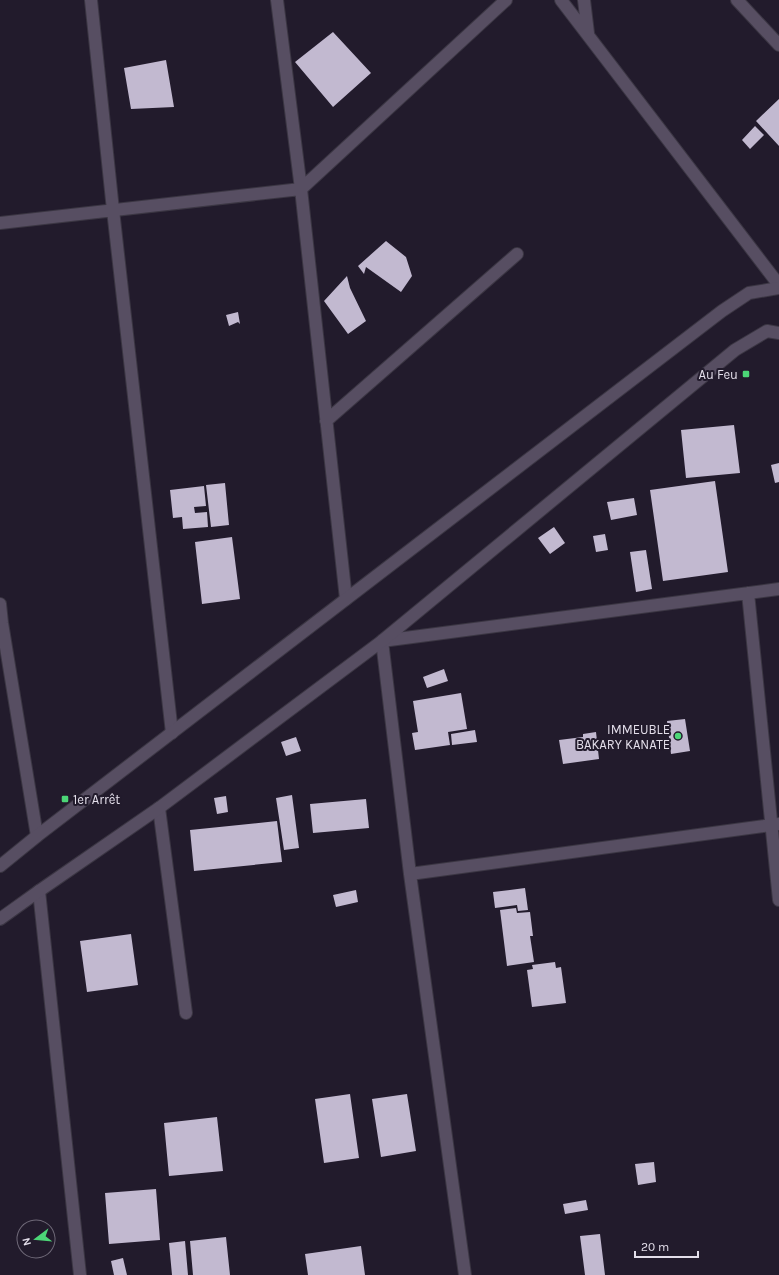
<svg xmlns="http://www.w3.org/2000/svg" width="779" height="1275" font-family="Karla,sans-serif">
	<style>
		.building { fill: #c2b9d0 }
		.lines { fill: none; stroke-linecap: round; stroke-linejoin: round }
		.street-casing { stroke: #3b3643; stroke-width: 14 }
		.secondary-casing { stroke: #3b3643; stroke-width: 14 }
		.street { stroke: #574e62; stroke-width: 12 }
		.secondary { stroke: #574e62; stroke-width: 12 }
		.poi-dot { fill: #4cd677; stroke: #221b2c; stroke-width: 1.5 }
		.labels { text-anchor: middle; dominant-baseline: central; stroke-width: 4; stroke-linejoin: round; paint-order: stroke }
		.poi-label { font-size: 13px; fill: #e3deea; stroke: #221b2c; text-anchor: end }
	</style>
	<rect width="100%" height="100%" fill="#221b2c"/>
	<path class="building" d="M333,32L371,73L333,107L295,62Z
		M166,60L174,107L131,109L124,68Z
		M779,99V146L756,121Z
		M755,126L764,135L750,149L742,140Z
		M386,241L406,257L412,276L401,292L366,267L364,274L358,266Z
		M347,276L350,288L366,321L348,334L324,301Z
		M238,312L240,324L238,322L229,326L226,315Z
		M734,425L740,473L686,478L681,430Z
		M779,463V482L775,483L771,465Z
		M715,481L728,572L663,581L650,490Z
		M225,483L229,525L211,527L206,485Z
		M204,486L206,506L194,507L195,513L207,512L208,527L183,529L182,517L173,518L170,490Z
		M634,498L637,515L611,520L607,502Z
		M554,527L565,543L550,554L538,538Z
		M605,534L608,550L596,552L593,536Z
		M232,537L240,599L202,604L195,542Z
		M646,550L652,589L636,592L630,552Z
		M444,669L448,681L427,688L423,677Z
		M461,693L467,729L448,732L450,745L415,750L412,733L418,732L413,701Z
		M685,719L690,751L671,754L667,721Z
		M475,730L477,742L452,745L451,734Z
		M596,732L599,759L563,764L559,740L583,737V734Z
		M296,737L301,751L286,756L281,742Z
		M292,795L299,848L284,850L276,798Z
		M226,796L228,812L217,814L214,798Z
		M366,799L369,828L313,833L310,804Z
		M277,821L282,862L194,871L190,830Z
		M525,888L528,910L518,911L517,905L495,908L493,892Z
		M356,890L358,902L336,907L333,895Z
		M516,908L517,913L530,912L533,936H530L534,962L507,966L500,910Z
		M131,934L138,985L87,992L80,941Z
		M555,962L556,968L561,967L566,1003L532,1007L527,970L533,969L532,965Z
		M350,1094L359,1158L324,1163L315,1099Z
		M407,1094L416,1151L381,1157L372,1099Z
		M217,1117L223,1171L169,1176L164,1123Z
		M654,1162L656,1182L638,1185L635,1164Z
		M156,1189L160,1240L109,1244L105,1193Z
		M586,1200L588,1210L565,1214L563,1204Z
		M600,1234L605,1275H585L580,1236Z
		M226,1237L230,1275H193L190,1241Z
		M185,1241L188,1275H172L169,1243Z
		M361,1246L365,1275H308L305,1254Z
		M123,1258L127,1275H114L111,1261Z"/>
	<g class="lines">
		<defs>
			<path id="street" d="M91,0L113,210L172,733
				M277,0L301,189L346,599
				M561,0L779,285
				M584,0L588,33
				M737,0L779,45
				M0,223L301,189L506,0
				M326,421L517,254
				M748,593L779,900
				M0,604L2,623L37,836
				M159,808L186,1013
				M410,874L779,824
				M39,891L80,1275
				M465,1275L410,874L382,641L779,589"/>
			<path id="secondary" d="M0,866L37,836L722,311L749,293L779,288
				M0,919L39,891L159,808L382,641L735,350L767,331L779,333"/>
		</defs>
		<use href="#street" class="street-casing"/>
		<use href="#secondary" class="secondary-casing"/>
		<use href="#street" class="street"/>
		<use href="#secondary" class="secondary"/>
	</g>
	<g class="poi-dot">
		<rect x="742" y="370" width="8" height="8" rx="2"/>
		<circle cx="678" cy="736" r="4"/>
		<rect x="61" y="795" width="8" height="8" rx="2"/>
	</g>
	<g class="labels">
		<g class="poi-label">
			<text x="738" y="374">Au Feu</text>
			<text x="670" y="729">IMMEUBLE<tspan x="670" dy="15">BAKARY KANATE</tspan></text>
			<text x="73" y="799" text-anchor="start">1er Arrêt</text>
		</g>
	</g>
	<g transform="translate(36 1239) rotate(254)"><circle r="19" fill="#221b2c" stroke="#6f6978"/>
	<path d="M0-3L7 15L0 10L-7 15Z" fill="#4cd677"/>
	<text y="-6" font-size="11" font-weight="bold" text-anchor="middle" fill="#e3deea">N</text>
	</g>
	<path d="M635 1251v6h63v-6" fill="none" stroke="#e3deea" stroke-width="2"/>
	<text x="641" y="1251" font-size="12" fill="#e3deea" stroke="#221b2c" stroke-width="3" paint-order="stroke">20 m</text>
</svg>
